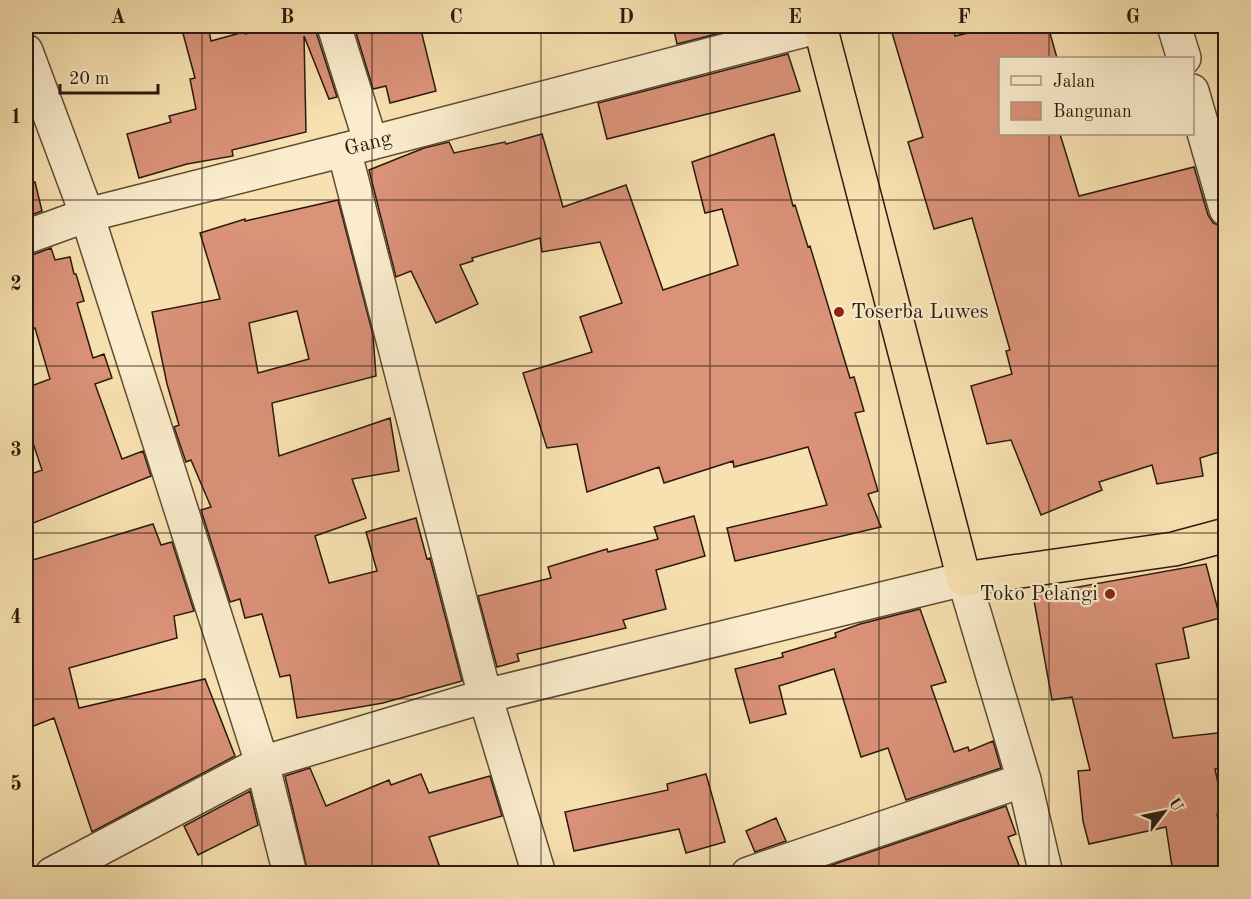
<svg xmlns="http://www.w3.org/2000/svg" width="1251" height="899" font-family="'Old Standard TT',serif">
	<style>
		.building { fill: #da9279; stroke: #2a1a0e; stroke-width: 1.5; fill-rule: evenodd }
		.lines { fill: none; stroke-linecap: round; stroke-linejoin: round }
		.minor-casing { stroke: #5e4c36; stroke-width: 36 }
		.tertiary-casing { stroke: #5e4c36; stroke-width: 36 }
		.trunk-casing { stroke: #2a1a0e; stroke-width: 36 }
		.minor { stroke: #faeccc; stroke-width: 33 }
		.tertiary { stroke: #faeccc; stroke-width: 33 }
		.trunk { stroke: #f8e1b0; stroke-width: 33 }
		.grid { fill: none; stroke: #2a1a0e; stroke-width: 1.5; stroke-opacity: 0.55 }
		.poi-dot { fill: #8f2418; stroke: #faeccc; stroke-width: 2 }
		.labels { text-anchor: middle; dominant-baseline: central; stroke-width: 4.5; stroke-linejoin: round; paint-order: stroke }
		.street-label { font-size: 21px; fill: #2a1a0e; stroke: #faeccc }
		.poi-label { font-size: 21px; fill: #2a1a0e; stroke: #faeccc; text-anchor: start }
		.neatline { fill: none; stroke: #2a1a0e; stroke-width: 2 }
		.grid-label { font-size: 20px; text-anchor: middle; font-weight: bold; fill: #2a1a0e }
	</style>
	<rect width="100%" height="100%" fill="#f8e1b0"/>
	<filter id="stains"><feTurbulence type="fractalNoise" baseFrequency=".00333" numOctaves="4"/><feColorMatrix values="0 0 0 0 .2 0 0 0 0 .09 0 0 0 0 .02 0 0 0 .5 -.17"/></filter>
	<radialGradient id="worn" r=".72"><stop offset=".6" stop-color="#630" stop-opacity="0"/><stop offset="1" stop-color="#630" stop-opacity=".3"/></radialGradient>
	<path class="building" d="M181,26H208L211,41L244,32L245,34L282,26H316V32L337,97L329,99L304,36L306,132L232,150L233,156L187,164L139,178L127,134L171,122L169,116L196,109L190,79L195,78Z
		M354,26H420L436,91L390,103L386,86L373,89Z
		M673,26H748L677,44Z
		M890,26H953L955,36L999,26H1048L1057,58H1000V134H1060L1079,196L1194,167L1208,215L1213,223L1223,227L1226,236V450L1200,458L1203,476L1157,484L1152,465L1099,482L1102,490L1041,515L1011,440L987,444L971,386L1012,374L1006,351L1010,350L972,218L934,229L908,142L923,137Z
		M788,54L800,91L607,139L598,103Z
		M542,134L563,207L626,185L663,290L738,265L722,209L705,213L692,162L774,134L793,206L795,205L808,247L810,246L850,378L854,377L864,411L855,413L878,491L868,494L881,527L735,561L727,528L827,505L808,447L734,467L733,461L664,483L659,467L587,492L577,444L547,448L523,373L592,352L580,317L622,303L600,242L542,252L540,238L472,258L473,261L460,265L478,304L436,323L411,271L396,277L369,170L424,148L449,142L454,153L505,142L506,144Z
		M35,182L42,211L26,217V184Z
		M338,200L373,335L376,376L272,403L279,456L390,418L399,471L352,479L366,518L315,536L329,583L377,571L366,532L416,518L427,559L430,558L462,681L383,703L297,718L290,675L280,677L262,614L245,618L240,599L230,602L201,510L211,507L191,460L186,462L174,427L179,425L167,384L152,312L220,299L200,233L245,219V221ZM297,311L309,359L258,373L249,323Z
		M51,248L55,260L70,257L74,274H76L84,301L77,303L93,358L104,354L112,378L95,384L122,459L143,451L151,476L26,526V476L42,470L26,422V388L50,379L35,328L26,331V290L31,288L26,263V255H32Z
		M694,516L705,556L656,570L666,609L623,620L626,628L517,654L519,661L497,667L478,596L551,578L548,567L607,549L608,552L658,539L654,527Z
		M153,524L161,545L172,542L194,611L174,616L177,638L69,668L79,708L205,679L235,756L92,832L54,718L31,727L26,711V562Z
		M1206,564L1220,618L1183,628L1189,658L1156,664L1173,738L1226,732V768L1215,769L1224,812L1217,814L1226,865V873H1173L1166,827L1089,844L1083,821L1078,771L1090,770L1072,697L1052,700L1033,595Z
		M920,609L946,682L931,686L954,752L968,747L969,751L993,741L1001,768L906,800L888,748L861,757L834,669L779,686L786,714L750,723L735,669L783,657L782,653L836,637L835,633L860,624Z
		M310,768L326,806L389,780L391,785L421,774L429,793L490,776L502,816L429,837L442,873H308L285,776Z
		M706,774L725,842L686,853L679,829L574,851L565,812L668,790L667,784Z
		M250,791L258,825L198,855L184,826Z
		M1006,806L1016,834L1008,837L1022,873H808Z
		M776,818L786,841L755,852L746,831Z"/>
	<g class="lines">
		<defs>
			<g id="minor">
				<path d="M334,26L371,143"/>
				<path d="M1174,26L1184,58"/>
				<path id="s1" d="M26,51L87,215L344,150L820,26"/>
				<path d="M1192,91L1226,209"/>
				<path d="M344,150L485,696L539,874"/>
				<path d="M26,237L87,215L262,763L485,696L964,579"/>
				<path d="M52,874L262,763L290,874"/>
				<path d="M748,874L1024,780"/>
			</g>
			<path id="tertiary" d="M964,579L1024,780L1046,874"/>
			<path id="trunk" d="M820,26L964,579L1174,549L1226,535"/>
		</defs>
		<use href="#minor" class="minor-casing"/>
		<use href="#tertiary" class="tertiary-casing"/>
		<use href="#trunk" class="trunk-casing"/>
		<use href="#minor" class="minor"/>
		<use href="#tertiary" class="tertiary"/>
		<use href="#trunk" class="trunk"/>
	</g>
	<path class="grid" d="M202,26V874M372,26V874M541,26V874M710,26V874M879,26V874M1049,26V58M1049,134V874M26,200H1226M26,366H1226M26,533H1226M26,699H1226"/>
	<g class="poi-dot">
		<circle cx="839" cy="312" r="6"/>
		<circle cx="1110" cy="594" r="6"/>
	</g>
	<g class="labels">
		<g class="street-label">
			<text stroke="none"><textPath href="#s1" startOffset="465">Gang</textPath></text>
		</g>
		<g class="poi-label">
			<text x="851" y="312">Toserba Luwes</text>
			<text x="1098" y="594" text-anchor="end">Toko Pelangi</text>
		</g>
	</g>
	<rect width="1251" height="899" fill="none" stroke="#f8e1b0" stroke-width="66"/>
	<rect x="999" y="57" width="195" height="78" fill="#faeccc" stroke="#a79880" stroke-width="1.5"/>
	<rect x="1011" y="76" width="30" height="9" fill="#faeccc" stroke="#a79880" stroke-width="1.5"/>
	<text x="1053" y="87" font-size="18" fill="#2a1a0e">Jalan</text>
	<rect x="1011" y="102" width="30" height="18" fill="#da9279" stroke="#a79880" stroke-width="1.5"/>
	<text x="1053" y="117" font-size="18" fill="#2a1a0e">Bangunan</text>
	<g transform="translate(1164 812) rotate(58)" stroke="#faeccc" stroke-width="4.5" paint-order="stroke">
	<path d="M0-4.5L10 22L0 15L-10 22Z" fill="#2a1a0e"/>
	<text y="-9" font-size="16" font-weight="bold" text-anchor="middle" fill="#2a1a0e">U</text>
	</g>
	<path d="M60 84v9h98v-9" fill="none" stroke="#2a1a0e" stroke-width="3"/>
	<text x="69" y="84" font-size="18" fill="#2a1a0e" stroke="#faeccc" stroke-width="4.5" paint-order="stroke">20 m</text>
	<rect x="33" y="33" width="1185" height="833" class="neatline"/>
	<g class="grid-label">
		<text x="118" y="23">A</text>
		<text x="287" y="23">B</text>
		<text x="456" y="23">C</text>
		<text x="626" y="23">D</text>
		<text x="795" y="23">E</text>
		<text x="964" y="23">F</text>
		<text x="1133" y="23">G</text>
		<text x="16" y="123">1</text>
		<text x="16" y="290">2</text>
		<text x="16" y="456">3</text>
		<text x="16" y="623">4</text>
		<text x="16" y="790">5</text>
	</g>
	<rect width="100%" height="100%" filter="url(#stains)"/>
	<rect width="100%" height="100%" fill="url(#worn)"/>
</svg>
